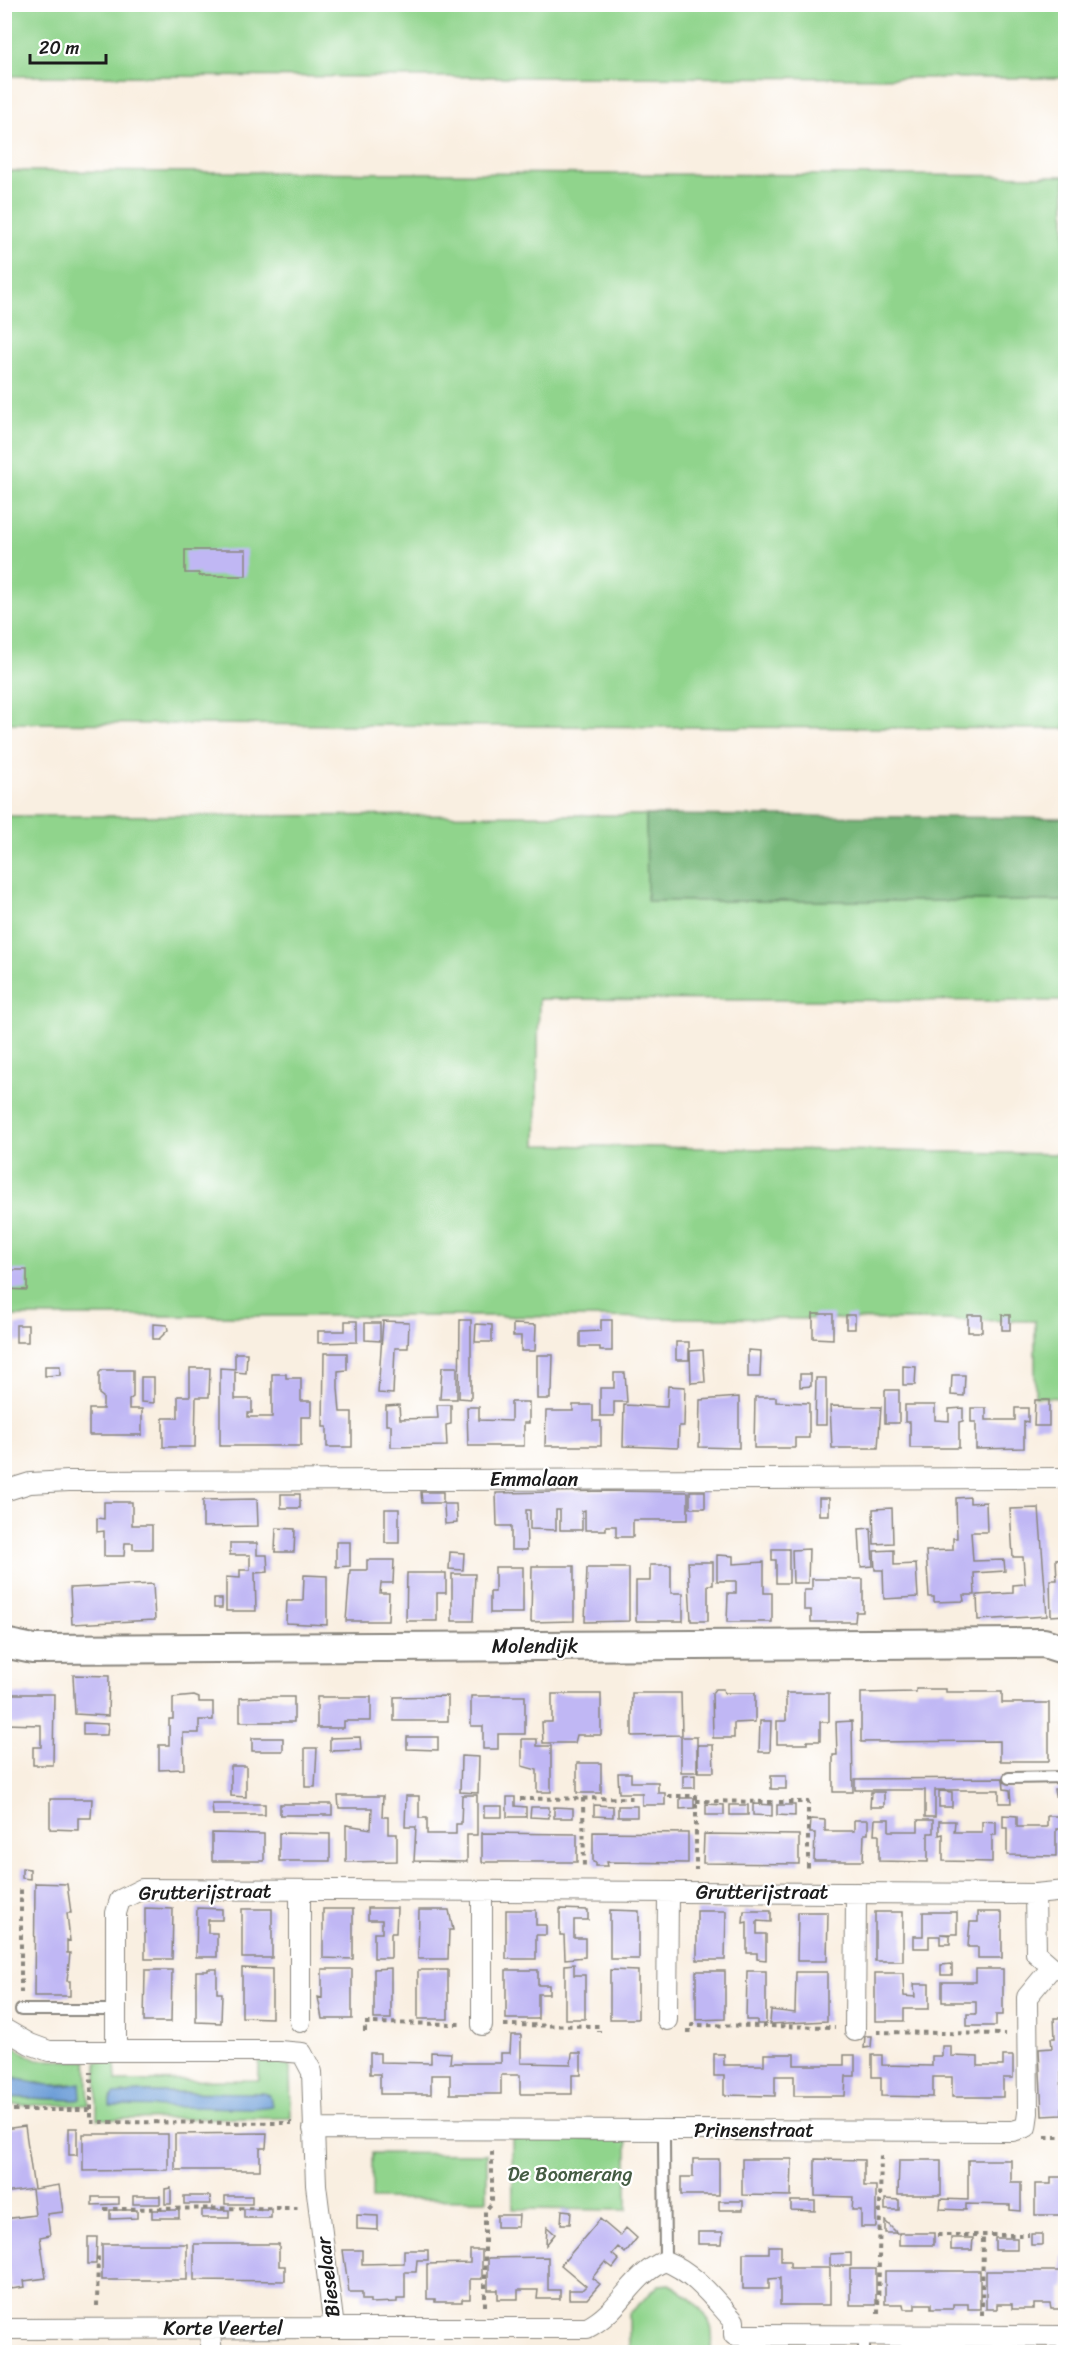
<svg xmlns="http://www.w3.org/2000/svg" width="1070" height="2357" font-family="Sriracha,sans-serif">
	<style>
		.green { fill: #90d48c; stroke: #567854; stroke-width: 1.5; fill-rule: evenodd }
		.forest { fill: #74b678; stroke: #48694a; stroke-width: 1.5 }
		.water { fill: #6e9fd8; stroke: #455e7a; stroke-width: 1.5 }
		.building { fill: #c0b7f4 }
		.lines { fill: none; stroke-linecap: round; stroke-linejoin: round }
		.lane-casing { stroke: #8a867e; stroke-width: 14 }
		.street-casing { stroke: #8a867e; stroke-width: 22 }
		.secondary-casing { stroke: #8a867e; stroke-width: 32 }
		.path { stroke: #8a867e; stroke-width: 4; stroke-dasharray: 4.5 4.5; stroke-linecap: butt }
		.lane { stroke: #fff; stroke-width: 10 }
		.street { stroke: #fff; stroke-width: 20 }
		.secondary { stroke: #fff; stroke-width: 28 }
		.labels { text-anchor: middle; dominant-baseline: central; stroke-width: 4.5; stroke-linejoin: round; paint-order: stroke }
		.street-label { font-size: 20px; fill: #1c1c1c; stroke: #fff }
		.park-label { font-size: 20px; fill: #455c43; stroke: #fff }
	</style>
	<rect width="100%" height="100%" fill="#fff"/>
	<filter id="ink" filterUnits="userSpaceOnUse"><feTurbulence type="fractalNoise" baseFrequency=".0167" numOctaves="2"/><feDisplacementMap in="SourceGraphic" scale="12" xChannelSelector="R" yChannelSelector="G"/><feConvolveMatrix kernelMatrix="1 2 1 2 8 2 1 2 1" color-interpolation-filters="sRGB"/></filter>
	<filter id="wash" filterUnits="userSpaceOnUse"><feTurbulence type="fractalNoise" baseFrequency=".008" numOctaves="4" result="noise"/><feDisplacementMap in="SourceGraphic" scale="24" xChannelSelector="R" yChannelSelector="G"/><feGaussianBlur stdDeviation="1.35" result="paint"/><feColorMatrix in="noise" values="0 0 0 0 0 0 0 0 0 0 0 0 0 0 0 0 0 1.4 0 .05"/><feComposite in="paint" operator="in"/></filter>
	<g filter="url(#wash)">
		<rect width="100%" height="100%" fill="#f9efe1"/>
		<path class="green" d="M5,4L1065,5V78L5,76Z
			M5,171L1065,176V729L5,723Z
			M646,815L648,901H1065V1001L539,999L536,1145L1065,1154V1398L1035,1397V1321L474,1316H5L4,816Z
			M5,2042L37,2060L87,2061L89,2105H5V2097L76,2100L74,2084L47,2085L5,2075Z
			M259,2061L279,2062L290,2067L291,2118L97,2119V2062H115L116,2081L259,2080ZM142,2092L264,2093L110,2100L114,2094Z
			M512,2138L627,2139V2210L513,2209Z
			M372,2153L487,2154V2200L372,2199Z
			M669,2284C684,2292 704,2308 710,2324C714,2332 712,2344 712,2352H629V2314L659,2285Z"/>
		<path class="forest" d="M646,815L1065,818V901H647Z"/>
		<path class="water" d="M5,2075C28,2082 55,2090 80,2083L81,2098L76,2100L5,2097Z
			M142,2092L264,2093L270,2095L272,2106L254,2108L110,2106V2100L114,2094Z"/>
		<g id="blocks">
			<path class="building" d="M185,550H246V576H199V573H185Z
				M4,1270H27V1290L4,1289Z
				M813,1314H833V1339L813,1338Z
				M846,1315H855V1329H846Z
				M968,1315H982V1332H968Z
				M1002,1315H1010V1330H1002Z
				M460,1320H471V1399L459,1398Z
				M601,1320H612V1351H600V1347H580V1332L601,1331Z
				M345,1321H357V1342L318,1343V1331H345Z
				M383,1321L409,1322L408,1348H395L393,1394L378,1393Z
				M365,1323H380V1341L365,1340Z
				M153,1324L167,1325L168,1330L159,1339H153Z
				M476,1324L492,1325V1342H475Z
				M513,1324L536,1325L535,1351H521V1336H513Z
				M16,1325H28V1342H16Z
				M676,1342H689V1360H676Z
				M703,1350L705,1382L691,1383L690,1351Z
				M748,1350L761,1351L760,1377H748Z
				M235,1353H247L246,1373L235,1372V1399H252V1413H248V1417H272V1374H286V1378H301V1401H311V1417H301V1446H220V1368L235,1369Z
				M324,1353H347V1370L338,1371V1388L340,1412H352V1447H327V1427H323Z
				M537,1355H553L552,1391L550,1392V1399H537Z
				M45,1366H60V1375L45,1376Z
				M903,1366L916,1367L915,1385H903Z
				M442,1367H457V1399H440Z
				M190,1368H210L209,1397H196L195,1447H163V1418H178V1396H190Z
				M102,1370H133V1397L129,1400V1409H142V1435H89V1409H103V1397L99,1394V1373Z
				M614,1373H625L627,1402H614V1416H600V1388H614Z
				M800,1374H811V1386L800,1387Z
				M952,1375H965L964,1396L951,1395Z
				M141,1377H154V1403L141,1402Z
				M816,1378H826V1425H815Z
				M668,1386L685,1387L684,1426H679L678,1448L623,1446L624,1405L667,1407Z
				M885,1390H899V1423H885Z
				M739,1397V1448L699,1447L700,1400Z
				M755,1397H776V1402L809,1403V1438H795V1448H754Z
				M1035,1400H1049V1426H1034Z
				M511,1402H529V1423H524V1446H468L467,1407H479V1420L511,1421Z
				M399,1405L400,1419L438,1418L437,1405H451V1424L446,1425L447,1446L391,1447V1425H386V1406Z
				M573,1405H593V1421H601V1446H545L546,1411H573Z
				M905,1405H935V1420L949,1421V1409L963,1408V1421L959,1422V1448H910V1422H905Z
				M830,1406L881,1407L878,1448H832Z
				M971,1408H986V1420H1015V1408H1028V1422L1024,1421V1448L976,1449V1422H971Z
				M1060,1418H1065V1449H1060Z
				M607,1491L688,1492V1520H633V1537H616V1526H606V1530H585V1510L582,1511V1530H560V1510H556V1530L530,1529V1510H526L527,1550H511V1526H497L496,1493Z
				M690,1491H705V1508H690Z
				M421,1492H443V1503H422Z
				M1062,1492H1065V1505H1062Z
				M281,1494H300V1508H281Z
				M970,1497V1503L986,1502L987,1532H971L973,1561L1004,1560L1005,1571L974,1573L975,1595H963L964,1601L934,1602V1597H929L926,1551L953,1550V1538H957L956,1498Z
				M819,1498H829V1515H819Z
				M257,1499L258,1526L203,1527V1500Z
				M104,1502H132V1525H152V1549H133V1543H125L124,1556H104V1531L97,1532V1518L104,1519Z
				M444,1504H456L457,1523L445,1524Z
				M892,1508L893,1543L874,1544L873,1509Z
				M1039,1508L1047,1616L978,1620L977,1595L1013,1593V1585L1025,1584L1023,1557H1013L1010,1509Z
				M385,1509H399V1543H385Z
				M276,1528L295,1529L294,1552H275Z
				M871,1528L873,1566L861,1567L859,1529Z
				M336,1542H350V1566L336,1567Z
				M230,1543H257V1555H267L268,1572L255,1573L256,1611H226V1577L240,1578V1570H250V1555H230Z
				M772,1549H789V1583H776V1560H772Z
				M809,1549L808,1583H793L792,1550Z
				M894,1550V1565L916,1564L918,1597L884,1599L883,1570H875L874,1551Z
				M450,1552L464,1553L463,1570L449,1569Z
				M717,1555L733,1556V1564L764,1562V1593H772V1622H727L728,1593H736V1581H717Z
				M1065,1558V1615L1051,1616L1050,1580H1057L1056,1559Z
				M367,1560H394L393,1583H381L380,1593H389L388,1621H346L350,1570H367Z
				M688,1562H713V1585H708V1621H691Z
				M650,1565H671V1593H683V1621H636V1581H650Z
				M532,1566H574V1621L531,1622Z
				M495,1567H523V1613H490V1592H495Z
				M587,1568H629V1621L585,1622Z
				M407,1573H446V1593H437V1621H406Z
				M452,1574H475L473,1621H452Z
				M304,1575L327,1576V1625L286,1623L287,1601H303Z
				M812,1579H863V1612H856L855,1622H811V1610H804V1590H812Z
				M153,1584L155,1620L72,1624L70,1588Z
				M214,1599H222V1608H214Z
				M73,1675L109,1676L108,1716L75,1714Z
				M715,1689H723L724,1693H755V1722L734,1723V1738H713L712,1693Z
				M916,1689H946V1692H1002V1703H1049V1761H1000V1741L861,1742V1693L916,1692Z
				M632,1693H681L682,1735L632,1736Z
				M786,1693H829V1722H820V1741H807V1744H777V1721H786Z
				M4,1694H54L53,1765H33V1747H41V1725L4,1724Z
				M552,1694H601V1735H577L575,1743H543L542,1722H552Z
				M194,1696L199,1698V1702H213V1720H199V1733H183L184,1769L159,1770V1745H169V1719H173V1698Z
				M448,1696V1721H394V1697Z
				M471,1696H525V1734H498V1749H483V1726H471Z
				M266,1697H294V1722H240V1698Z
				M317,1697H371V1721H344V1728H317Z
				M760,1721H771L770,1752H759Z
				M852,1721L853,1792H833V1755H837L836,1722Z
				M83,1723L108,1724L107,1735H83Z
				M360,1737L361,1750L330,1751V1738Z
				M407,1737H438V1750L407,1749Z
				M681,1737H697V1772H681Z
				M252,1738H283V1751H252Z
				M522,1739H537V1746H551V1792H537V1770L522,1766Z
				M698,1745H713L714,1772H698Z
				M305,1748H317L315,1787H305Z
				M461,1756L479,1757L478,1793L460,1792Z
				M577,1763H601V1793H577Z
				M231,1766H246V1797L231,1796Z
				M618,1773H631V1782H658V1793H665V1805H642V1793H619Z
				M695,1775V1788H683V1776Z
				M771,1776H786V1789H771Z
				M1003,1778L1004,1789L1010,1790L1011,1803H999V1790H935V1817H925V1790H855V1779Z
				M1054,1789H1064V1796H1055Z
				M939,1791L952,1792V1807H939Z
				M871,1792H884V1807H870Z
				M462,1795H477V1835H467V1862L414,1861L416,1827H405L406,1796H419V1818H427V1834H456V1824H461Z
				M338,1796H383L382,1817H388V1834H397V1861L346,1862V1825L371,1829L372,1808H339Z
				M507,1797H515V1806L526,1807V1817H507Z
				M680,1798H694V1808L680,1809Z
				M50,1799H92L91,1818H78V1830L50,1829Z
				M212,1804H265V1815H213Z
				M280,1804H332V1815H280Z
				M706,1804L724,1805V1815H706Z
				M753,1804L772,1805V1816L753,1815Z
				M594,1805L613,1806V1817L594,1816Z
				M730,1805H748V1815H730Z
				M777,1805H795V1816L777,1815Z
				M484,1806H502V1817H484Z
				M618,1806H637V1817H618Z
				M531,1807H549V1818L530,1817Z
				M554,1807L573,1808V1818H554Z
				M1003,1815L1017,1816V1827H1047V1816H1061L1060,1829H1056V1856L1007,1855V1828H1003Z
				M811,1819L825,1820V1831H854V1820H868V1834H864L863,1861H814L815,1833H810Z
				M875,1819H889V1831H918V1820H933V1833H928V1862L879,1861V1834H874Z
				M939,1821H955L954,1832H982V1821L996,1822V1835H992V1862L943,1861V1834L939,1835Z
				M593,1832L688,1833V1863L607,1862L608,1866H596V1863L593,1862Z
				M212,1833L264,1834V1861H212Z
				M279,1833L330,1834V1861H279Z
				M482,1833L577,1834V1862H482Z
				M704,1834L799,1835V1864L703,1863Z
				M22,1868L30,1869V1879L22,1878Z
				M35,1883L67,1884L71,1913H67L70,1941L67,1940V1953H70L67,1981H70V1996H34Z
				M145,1908L173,1909L172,1959H145Z
				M197,1908L222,1909V1920H208V1933H217V1957H196Z
				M368,1908H397L396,1933H391V1958H374V1933H382V1920H368Z
				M242,1909H272V1958H242Z
				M323,1909H353V1959L323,1958Z
				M560,1909L588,1910V1920H574V1938H585V1957L565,1959L564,1935H560Z
				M419,1910H449L453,1930H449L448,1959H418Z
				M506,1910H536V1925H546V1935H536V1959H506Z
				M610,1910L639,1911V1959H610Z
				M697,1911H726L725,1960H697Z
				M744,1911H771V1922L757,1921V1934H766V1960L757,1959V1953H747V1922L743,1923Z
				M798,1912H828L827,1961H797Z
				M875,1912H903V1961H875Z
				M923,1912H957V1934H940L950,1935V1944H940V1936H929V1948H914V1936H923Z
				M978,1912H1002V1958H978V1947H968L970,1922H978Z
				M574,1964V1975H585V2019H565V1965Z
				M952,1964V1975H941V1965Z
				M242,1968L272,1969V2018L242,2017Z
				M391,1968V2019H374V1969Z
				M208,1969H217V1993H222L221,2023L196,2022V1971H208Z
				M322,1969H352V2019H322L318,1997L322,1998Z
				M976,1969H1003V2015H996V2026H967V2014H976V2002H942V1982H976Z
				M145,1970H172L171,2022H144Z
				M418,1970H448V2019H418Z
				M506,1970H538V1985H549V1994H538V2019H506Z
				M610,1970L638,1971V2019H610Z
				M696,1971H725V2019L696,2020Z
				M747,1971H766V2024H757V2020H746Z
				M796,1972H827V2021L770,2024L771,2010L795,2013Z
				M875,1973H903L904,1996L915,1997L914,1984H929V2009H904V2021H875Z
				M1054,2018H1065V2065L1061,2066L1062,2115L1042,2116L1039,2049L1052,2048L1051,2038H1055Z
				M511,2035H521V2063L571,2064L572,2053H581V2075H572V2094H520V2075H501V2094H450V2075H431V2094H380V2074H370V2053H380V2062L431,2063V2052L451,2053L450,2063H501V2053H510Z
				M865,2036H872L871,2047L864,2048Z
				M942,2046H951V2056L978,2057V2066H1003V2056H1013V2078H1003V2097H952V2077H933V2097L881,2096V2077H872V2055H882V2065L932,2066V2056H942Z
				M714,2054H724V2065H764V2054H794V2065H844V2055H855V2076H846L845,2096H794V2076H775V2096L724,2095V2076H714Z
				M25,2126L34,2189L59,2185L63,2212L47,2214L50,2235L40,2237L46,2278L24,2281L25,2287L11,2289L4,2245V2219L35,2215L32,2189L4,2193V2129Z
				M69,2128H77V2155H69Z
				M267,2133L266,2148H260V2170H175V2134Z
				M83,2134H168V2170L83,2171Z
				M693,2159H719V2195H681V2177H693Z
				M742,2159H792L791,2196L742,2195Z
				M815,2159L864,2160V2186H876V2227H861V2210H852L853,2197L815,2196Z
				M899,2160H941V2195H898Z
				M968,2160H1011V2182H1021V2211L1010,2210V2205L966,2204V2210L940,2209L941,2199L968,2200Z
				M1051,2177H1065V2215H1035V2184H1051Z
				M171,2188V2204H165V2189Z
				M133,2196H160V2204H133Z
				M184,2196H210L211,2204H184Z
				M225,2196H252V2204H225Z
				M92,2197H119V2204L92,2205Z
				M885,2199L899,2200V2210H885Z
				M719,2201H743V2210H719Z
				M791,2201H815V2211L791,2210Z
				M244,2209H271V2218H244Z
				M110,2210H137V2218L110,2219Z
				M152,2210H179V2218H152Z
				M202,2210H229V2218H202Z
				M562,2210L571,2211L570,2224H561Z
				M357,2215L378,2216V2230L357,2229Z
				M497,2215H519L518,2227H497Z
				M600,2219L620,2236L626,2228L637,2238L625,2253L618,2247L612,2254L619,2260L613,2268L605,2262L592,2278L600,2284L587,2299H569V2290H582L586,2286L561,2265Z
				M885,2221L897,2233H885Z
				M547,2227L555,2234L546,2245Z
				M698,2232H723L722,2244H698Z
				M899,2233H934V2245H899Z
				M1031,2234H1042V2245H1031Z
				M88,2237H97L96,2264H88Z
				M951,2238H973L972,2250H951Z
				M995,2238H1017V2250H995Z
				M102,2244H187V2280H102Z
				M194,2244H279V2266H285V2281L194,2280Z
				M769,2246H781V2261H790V2268H830V2305H780V2278L769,2279V2289H743V2253H769Z
				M343,2250H362V2264L404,2263V2250H428V2260H417L416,2272H405V2299H397V2302L370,2303V2300H362V2292H349Z
				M470,2250H482V2279H470V2299H462V2302H435V2299H427V2264L470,2263Z
				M851,2253V2266H830V2254Z
				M1062,2256H1065V2288H1062V2309H1051L1050,2304H1034V2309H1012V2304H997V2309H986V2271H1062Z
				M548,2257V2290H560V2299H537L538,2290H518V2299H498V2290H488V2258Z
				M850,2269H876V2305H850Z
				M885,2271H980V2309H968V2304H953V2309H931V2304H915V2309H904L903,2304H885Z"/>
		</g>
	</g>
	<g filter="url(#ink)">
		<use href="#blocks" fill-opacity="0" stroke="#8a867e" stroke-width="1.5"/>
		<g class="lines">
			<defs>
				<path id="lane" d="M1009,1778L1066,1777
					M21,2010H116
					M664,2139L665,2261
					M864,2335V2352"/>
				<path id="street" d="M4,1491L30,1483L69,1481L1066,1478
					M300,1890V2022
					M1035,1894L1036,1953L1052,1967L1066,1970
					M667,2020L668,1892
					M482,2025V1891
					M4,2029L30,2044L49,2051H279L302,2053L312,2072L316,2185L334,2328H587C620,2312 631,2275 665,2261C694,2272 713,2298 734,2321V2335L1066,2336
					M855,2031L856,1893
					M116,2051V1913L120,1900L142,1889L1035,1894L1066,1891
					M313,2129L1013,2131L1026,2127L1028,2113L1027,1997L1052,1967
					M209,2328L212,2352
					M4,2329L334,2328"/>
				<path id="secondary" d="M4,1643L33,1649L1044,1643L1066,1650"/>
			</defs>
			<use href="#lane" class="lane-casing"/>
			<use href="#street" class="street-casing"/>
			<use href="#secondary" class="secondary-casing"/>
			<path class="path" d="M668,1796H696V1870
				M583,1798L584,1870
				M520,1799L635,1798
				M696,1801L773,1802
				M779,1802H808V1871
				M21,1993V1886
				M504,2025L599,2026V2032
				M687,2031H692V2025L835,2027
				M365,2032V2023L461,2024
				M877,2032L1005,2034
				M4,2110H91V2122L292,2123
				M91,2110V2072
				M1045,2137H1066
				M104,2209L298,2208
				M937,2235H1029
				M97,2306L98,2253
				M485,2306V2211L492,2203V2151
				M878,2313L881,2152
				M982,2315L983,2235"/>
			<use href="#lane" class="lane"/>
			<use href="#street" class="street"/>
			<use href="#secondary" class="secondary"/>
		</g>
	</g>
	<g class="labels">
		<g class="street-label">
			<text x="534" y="1479">Emmalaan</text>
			<text x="535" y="1646">Molendijk</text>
			<text transform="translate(205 1892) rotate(-1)">Grutterijstraat</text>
			<text x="762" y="1892">Grutterijstraat</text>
			<text x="754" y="2130">Prinsenstraat</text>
			<text transform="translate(328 2277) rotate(-97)">Bieselaar</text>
			<text x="223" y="2328">Korte Veertel</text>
		</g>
		<g class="park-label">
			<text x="570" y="2174">De Boomerang</text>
		</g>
	</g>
	<rect width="1070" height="2357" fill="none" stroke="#fff" stroke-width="24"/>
	<path d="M30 54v9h76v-9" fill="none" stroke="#1c1c1c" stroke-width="3"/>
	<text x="39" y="54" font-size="18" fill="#1c1c1c" stroke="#ffffff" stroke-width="4.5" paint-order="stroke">20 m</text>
</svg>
